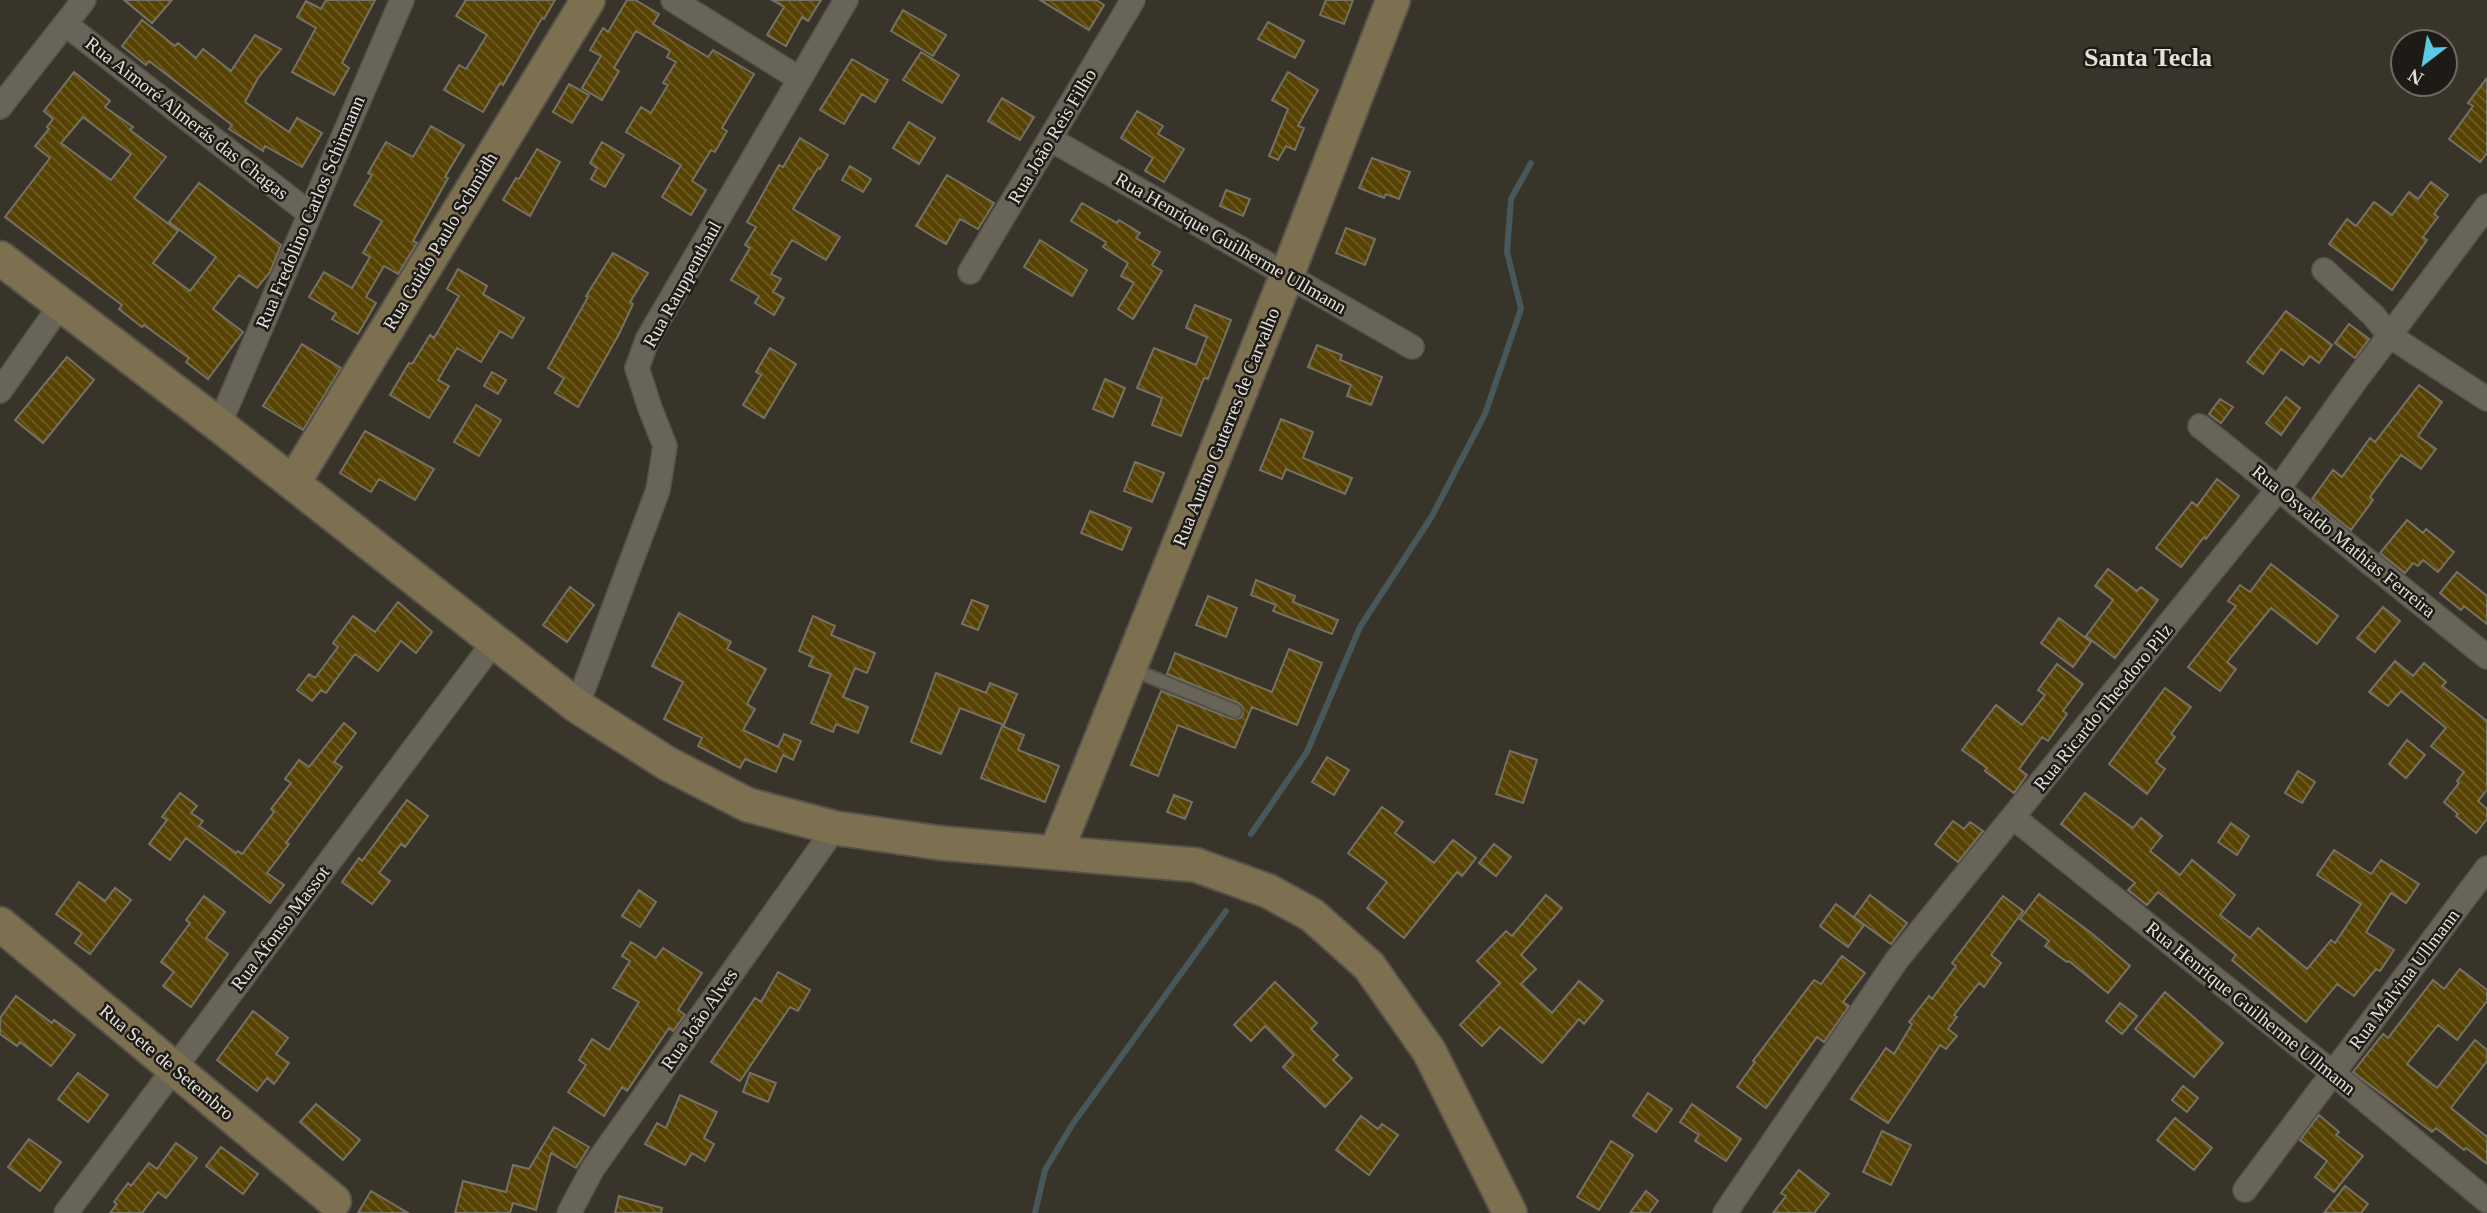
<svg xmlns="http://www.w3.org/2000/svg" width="2487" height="1213" font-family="Georgia,serif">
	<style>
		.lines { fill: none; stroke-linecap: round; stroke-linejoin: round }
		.stream { stroke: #485759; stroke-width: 6 }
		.building { fill: url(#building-back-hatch); stroke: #767165; stroke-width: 2; fill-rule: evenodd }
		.lane-casing { stroke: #565249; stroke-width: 16 }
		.street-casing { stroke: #565249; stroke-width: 26 }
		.secondary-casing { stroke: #565249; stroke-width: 37 }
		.lane { stroke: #696458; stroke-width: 12 }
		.street { stroke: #696458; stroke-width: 23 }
		.secondary { stroke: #7c7050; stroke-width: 33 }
		.labels { text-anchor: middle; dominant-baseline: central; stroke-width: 5; stroke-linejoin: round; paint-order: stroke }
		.street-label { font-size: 19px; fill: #e4e1da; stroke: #1e1b17 }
		.district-label { font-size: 26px; font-weight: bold; fill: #e4e1da; stroke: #1e1b17 }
	</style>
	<defs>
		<pattern id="building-back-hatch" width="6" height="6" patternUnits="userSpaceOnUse" patternTransform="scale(1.75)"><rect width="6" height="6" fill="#564202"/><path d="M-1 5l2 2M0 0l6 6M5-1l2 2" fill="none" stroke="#6e5d26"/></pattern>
	</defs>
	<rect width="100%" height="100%" fill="#383429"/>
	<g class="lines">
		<path class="stream" d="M1251,834L1307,752L1360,627L1432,516L1485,414L1521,309L1507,252L1511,199L1531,163
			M1035,1213L1045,1170L1072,1125L1226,911"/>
	</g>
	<path class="building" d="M124,0H172L152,23Z
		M326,0H375L342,63L349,68L334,95L292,72L316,28L297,17L306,1L321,9Z
		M466,0H555L544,19L542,18L503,85L500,83L483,112L444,90L459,65L466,69L487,35L456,16Z
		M627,0H635L659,14L653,24L708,57L713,50L754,74L722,128L727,131L715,152L711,150L692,181L706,190L691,215L662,197L681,165L626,132L641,107L651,113L668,85L663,83L676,62L667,57L670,51L636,31L614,68L619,71L602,100L582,88L601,56L590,50L603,28L608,32Z
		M772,0H821L808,21L802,17L786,46L767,35L784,7Z
		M1040,0H1096L1104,5L1089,30Z
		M1326,0H1353L1344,24L1320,15Z
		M903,10L946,35L933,56L891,31Z
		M142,20L175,46L178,43L196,58L203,49L231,71L255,35L281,49L258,78L245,102L289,132L297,118L322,133L302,167L265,146L263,151L251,143L229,129L232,125L149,61L146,65L122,46Z
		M1268,22L1304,41L1295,58L1258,39Z
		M921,52L959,75L942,103L903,80Z
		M852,59L888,80L875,102L862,94L844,124L820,110Z
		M74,72L110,101L105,107L133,127L130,130L166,157L134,198L178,231L153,263L190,291L216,257L169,222L199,183L281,245L270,272L257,288L239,275L213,309L243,332L208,379L186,362L189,358L144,325L142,327L119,309L122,305L5,217L50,158L35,146L49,129L47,127L53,119L44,111ZM83,117L131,154L111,180L61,143Z
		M1288,72L1318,90L1298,126L1304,128L1295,150L1286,146L1278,160L1269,156L1288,109L1272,100Z
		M2487,78V153L2480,162L2449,139L2473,106L2468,103Z
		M569,84L589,95L572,123L553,112Z
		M1002,98L1034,117L1020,140L988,121Z
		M1137,111L1163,126L1158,134L1184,149L1164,182L1145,171L1153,158L1121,138Z
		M909,122L935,138L919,164L893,148Z
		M431,126L464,145L445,177L448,178L413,241L417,243L398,274L384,266L366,297L376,303L358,334L332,319L336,313L309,297L324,272L352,288L370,257L363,253L382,221L354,205L372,175L368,173L386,142L413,157Z
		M800,138L828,155L820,169L818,168L793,209L840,237L826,260L792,240L771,274L781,279L773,292L784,298L774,315L755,303L759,296L731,280L750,248L745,245L756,227L747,222L779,165L783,167Z
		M602,142L624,155L605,187L591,179L597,168L590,163Z
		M537,149L560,162L530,216L503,200L516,178L519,179Z
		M1372,158L1410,172L1399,199L1386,194L1384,198L1359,188Z
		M850,166L871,179L863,192L842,180Z
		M947,175L994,203L978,229L960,219L946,244L916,226Z
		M2431,182L2448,195L2434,214L2438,217L2423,237L2427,240L2392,290L2329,244L2347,219L2356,226L2374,202L2392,215L2409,192L2418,199Z
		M1226,190L1250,199L1243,216L1220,206Z
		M1082,203L1117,223L1119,220L1140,233L1136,238L1160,252L1152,265L1162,271L1133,319L1118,309L1134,283L1121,276L1128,263L1103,247L1106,242L1071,221Z
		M1346,228L1375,239L1365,265L1336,253Z
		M1040,240L1087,270L1072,296L1024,267Z
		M613,253L648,273L630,302L633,304L619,334L578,407L555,393L564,378L548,368L588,297L586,296Z
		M458,269L487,286L483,294L524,318L512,338L500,331L481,362L457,348L438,380L449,386L429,418L390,395L409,363L412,364L430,335L434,338L459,296L447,289Z
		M1195,305L1231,320L1208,379L1204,378L1181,436L1152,425L1162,398L1137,388L1154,348L1196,365L1207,337L1186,328Z
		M2286,311L2332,345L2319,363L2310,356L2303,365L2281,349L2263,374L2247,362Z
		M2349,324L2369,339L2355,358L2335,343Z
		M302,344L341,368L303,430L263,406Z
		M1317,345L1342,355L1340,360L1382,377L1371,405L1347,396L1351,385L1308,367Z
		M770,348L796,364L764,418L743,405L761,375L756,372Z
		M67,357L94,380L43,443L15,420Z
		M492,372L506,380L498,394L484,386Z
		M1105,379L1125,388L1113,417L1093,409Z
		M2419,385L2442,402L2418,436L2436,449L2421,469L2401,455L2370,497L2373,500L2351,530L2312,499L2333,470L2342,477L2370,438L2375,442Z
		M2286,397L2300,408L2281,435L2266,423Z
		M2220,399L2233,407L2221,423L2209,414Z
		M476,405L501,420L479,456L454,442Z
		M1281,419L1313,432L1303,458L1352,478L1345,494L1286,469L1282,479L1260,470Z
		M365,431L434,469L415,500L379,479L371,492L340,473Z
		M1135,462L1164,473L1152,502L1124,491Z
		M2217,479L2239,496L2206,539L2204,537L2181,567L2156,548L2192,502L2197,506Z
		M1090,511L1131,528L1122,550L1081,533Z
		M2407,520L2423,533L2426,529L2454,552L2438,572L2423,560L2418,566L2413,563L2405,573L2380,553Z
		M2271,564L2338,616L2317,644L2271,608L2227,662L2236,669L2220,691L2188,667L2236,606L2228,601L2240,585L2250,592Z
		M2108,569L2137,591L2141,587L2158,600L2115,658L2086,636L2113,600L2095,586Z
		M2457,572L2487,596V624L2464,606L2461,610L2440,593Z
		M1256,580L1295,596L1293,602L1338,620L1332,634L1273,611L1276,605L1251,595Z
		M570,587L594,605L567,642L543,625Z
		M1208,596L1237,608L1226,637L1196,625Z
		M972,600L988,606L978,630L962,624Z
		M398,602L432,632L416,653L401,641L378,671L355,654L326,693L321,690L312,701L297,690L309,674L315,678L338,647L333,643L353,616L375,632Z
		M2383,607L2400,621L2375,652L2357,638Z
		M679,613L731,642L727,649L766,669L747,704L755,709L743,730L778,747L784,734L801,741L793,760L783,755L776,772L745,759L740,768L698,746L702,738L664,719L683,682L652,666Z
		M813,616L835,626L831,635L875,653L867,673L855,668L843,697L868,707L858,733L836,724L833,732L811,723L831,674L809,666L813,657L799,651Z
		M2059,618L2091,642L2073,667L2041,643Z
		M1289,649L1322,663L1297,725L1252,707L1235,748L1178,725L1158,776L1131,765L1161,691L1232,719L1240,718L1243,714L1242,706L1238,703L1167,674L1175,653L1272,692Z
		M2395,661L2413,676L2424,663L2446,682L2442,686L2487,721V790L2478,801L2487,809V819L2476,833L2456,816L2458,814L2444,802L2459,783L2457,781L2464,772L2431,746L2446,728L2401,691L2388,706L2369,692Z
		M2057,664L2083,684L2063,711L2067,714L2048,741L2042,737L2019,769L2027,775L2014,793L1985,771L1987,768L1962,750L1996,705L2022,725L2045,695L2038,690Z
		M936,673L986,693L990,683L1017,694L1004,725L960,708L941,754L911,742Z
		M2165,688L2191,707L2171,734L2175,737L2156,762L2165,769L2147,794L2109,764Z
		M344,723L356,733L334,762L342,767L286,843L289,844L267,873L284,885L270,903L186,838L170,860L149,844L167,820L162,817L180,793L197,806L191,813L203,821L199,826L236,853L238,851L242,854L274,812L271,809L291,783L285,779L299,760L309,767Z
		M1002,726L1024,735L1018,750L1059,766L1045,802L981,778Z
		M2407,740L2425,755L2406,778L2389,764Z
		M1510,751L1537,760L1523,803L1496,794Z
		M1327,757L1349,770L1334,795L1312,782Z
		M2298,771L2315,782L2302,803L2285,793Z
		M2085,793L2133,828L2141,818L2162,836L2150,851L2180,875L2192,860L2235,895L2220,915L2250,938L2258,928L2307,969L2331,940L2335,943L2361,904L2317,875L2334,850L2371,874L2381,860L2419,884L2406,903L2391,893L2366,932L2394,950L2380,971L2376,969L2354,996L2337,984L2306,1022L2232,960L2236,955L2158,892L2147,905L2128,890L2135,883L2061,824Z
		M1174,795L1192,802L1185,819L1167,812Z
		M407,800L428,816L405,847L401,844L379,873L390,881L372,904L342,882L359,858L362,861Z
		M1382,807L1403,822L1395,833L1434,863L1453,840L1476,858L1462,876L1457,872L1404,938L1367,908L1387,882L1348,853Z
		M1953,821L1964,829L1970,822L1983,831L1958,862L1935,844Z
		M2231,823L2249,836L2237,855L2218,842Z
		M1494,844L1511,857L1496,876L1479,863Z
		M79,882L105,901L115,888L131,900L90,954L75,943L82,933L56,914Z
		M639,890L656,902L640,927L622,916Z
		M2039,894L2090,932L2130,966L2108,993L2069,961L2067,962L2045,946L2049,941L2020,919Z
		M1546,895L1562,908L1521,955L1536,969L1521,984L1552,1013L1579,981L1603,1001L1584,1024L1579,1019L1542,1063L1500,1027L1482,1046L1460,1025L1500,983L1477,961L1506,931L1512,936Z
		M1870,895L1907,923L1891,944L1854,917Z
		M204,896L225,912L206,938L228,954L191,1007L163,986L174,972L161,962L190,923L186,920Z
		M2003,896L2023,911L1991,955L2001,963L1984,987L1979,983L1954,1015L1957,1017L1948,1029L1957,1036L1946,1049L1940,1045L1888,1123L1851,1099L1886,1048L1894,1054L1912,1024L1909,1022L1929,996L1932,999L1956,966L1952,963Z
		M1836,904L1864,925L1848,947L1820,926Z
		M631,942L656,958L663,948L702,973L678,1010L685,1015L673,1031L669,1028L627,1091L622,1087L604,1116L568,1092L586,1065L579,1060L592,1039L609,1050L639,1002L613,988L630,961L622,956Z
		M1842,956L1865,973L1843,1002L1849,1006L1824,1042L1817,1037L1766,1108L1737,1087L1755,1062L1753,1061L1814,980L1821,984Z
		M2460,969L2487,990V1001L2457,1040L2438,1025L2407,1064L2437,1088L2475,1040L2487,1050V1061L2451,1108L2487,1137V1164L2466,1148L2464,1150L2436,1128L2432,1132L2353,1072L2383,1034L2388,1038L2433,980L2444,989Z
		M778,972L810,990L798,1011L790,1007L740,1081L711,1062L755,998L761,1002Z
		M1275,982L1317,1023L1311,1029L1338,1055L1333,1060L1352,1078L1325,1107L1283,1067L1294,1055L1265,1026L1251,1041L1234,1025Z
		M2165,992L2223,1043L2194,1077L2135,1029Z
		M16,996L52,1023L54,1020L75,1035L51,1066L20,1042L17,1046L0,1034V1018Z
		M2120,1003L2137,1016L2122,1034L2106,1021Z
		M253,1011L288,1038L276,1054L289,1063L274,1084L267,1078L257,1091L217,1060Z
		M78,1073L108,1095L88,1122L58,1099Z
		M750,1073L776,1083L768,1102L743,1092Z
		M2183,1086L2198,1098L2187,1112L2172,1100Z
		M1648,1093L1672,1109L1656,1132L1633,1116Z
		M680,1095L717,1112L704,1138L714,1144L705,1161L692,1153L685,1165L645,1144L657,1123L666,1128Z
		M316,1104L360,1140L343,1160L300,1122Z
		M1692,1104L1741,1139L1726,1161L1695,1141L1699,1135L1680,1122Z
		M2319,1115L2339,1132L2336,1135L2363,1156L2334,1192L2315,1177L2327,1161L2300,1140Z
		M1361,1116L1378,1129L1382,1124L1398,1135L1369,1175L1336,1150Z
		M2175,1118L2212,1148L2194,1170L2157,1140Z
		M554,1127L589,1147L576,1168L551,1153L536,1210L513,1203L510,1213H455L463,1181L506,1192L513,1165L529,1169Z
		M1882,1131L1911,1145L1891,1185L1863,1172Z
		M29,1139L61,1162L40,1191L8,1167Z
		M1611,1141L1633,1155L1599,1210L1577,1197Z
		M176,1143L197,1158L166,1198L158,1192L142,1213H110L117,1204L114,1202L128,1183L131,1186L149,1163L157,1169Z
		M221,1147L258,1174L243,1194L206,1166Z
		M1799,1170L1829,1194L1814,1213H1773L1786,1196L1781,1193Z
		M2345,1186L2368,1204L2361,1213H2324Z
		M371,1191L408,1213H358Z
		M1646,1191L1658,1201L1649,1213H1630Z
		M619,1196L662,1208L661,1213H615Z"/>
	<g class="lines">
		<defs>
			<path id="lane" d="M1131,669L1235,711"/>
			<path id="street" d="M673,0L800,79
				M65,24L309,213
				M0,107L84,0
				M1050,139L1412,347
				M2324,270L2373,315L2390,336L2487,399
				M970,272L1133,0
				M0,391L62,303
				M219,425L402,0
				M2200,426L2487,657
				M577,706L658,490L665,446L650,408L637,368L648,338L846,0
				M2014,818L2334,1074L2487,1201
				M2245,1190L2487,868
				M66,1213L494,642
				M569,1213L593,1168L835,828
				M1725,1213L1896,961L2279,488L2356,380L2487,206"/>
			<path id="secondary" d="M0,258L219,425L577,706L668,764L748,805L835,828L940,843L1196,865L1268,891L1312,915L1369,966L1429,1051L1510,1213
				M293,483L588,0
				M1056,852L1287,275L1393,0
				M0,924L334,1201"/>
		</defs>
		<use href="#lane" class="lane-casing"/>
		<use href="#street" class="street-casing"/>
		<use href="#secondary" class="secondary-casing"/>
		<use href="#lane" class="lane"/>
		<use href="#street" class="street"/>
		<use href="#secondary" class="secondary"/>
	</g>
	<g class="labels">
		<g class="street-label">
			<text transform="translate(187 118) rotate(38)">Rua Aimoré Almerás das Chagas</text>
			<text transform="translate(1052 136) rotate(-59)">Rua João Reis Filho</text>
			<text transform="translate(310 212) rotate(-67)">Rua Fredolino Carlos Schirmann</text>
			<text transform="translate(440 241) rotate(-59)">Rua Guido Paulo Schmidh</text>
			<text transform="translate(1231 243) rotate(30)">Rua Henrique Guilherme Ullmann</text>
			<text transform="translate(682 284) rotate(-61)">Rua Rauppenthaul</text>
			<text transform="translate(1226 427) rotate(-68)">Rua Aurino Guterres de Carvalho</text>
			<text transform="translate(2344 541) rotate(39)">Rua Osvaldo Mathias Ferreira</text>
			<text transform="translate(2103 707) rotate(-51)">Rua Ricardo Theodoro Pilz</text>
			<text transform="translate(280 928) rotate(-53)">Rua Afonso Massot</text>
			<text transform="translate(2404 979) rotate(-53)">Rua Malvina Ullmann</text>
			<text transform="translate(2251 1008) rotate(39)">Rua Henrique Guilherme Ullmann</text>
			<text transform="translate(699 1019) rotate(-55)">Rua João Alves</text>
			<text transform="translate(167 1062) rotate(40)">Rua Sete de Setembro</text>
		</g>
		<g class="district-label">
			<text x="2148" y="57">Santa Tecla</text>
		</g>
	</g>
	<g transform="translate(2424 63) rotate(211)"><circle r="33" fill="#1e1b17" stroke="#6d6a65" stroke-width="2"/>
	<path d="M0-5L12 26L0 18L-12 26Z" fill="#5bc8e6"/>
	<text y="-10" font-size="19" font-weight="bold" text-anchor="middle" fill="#e4e1da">N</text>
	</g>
</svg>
